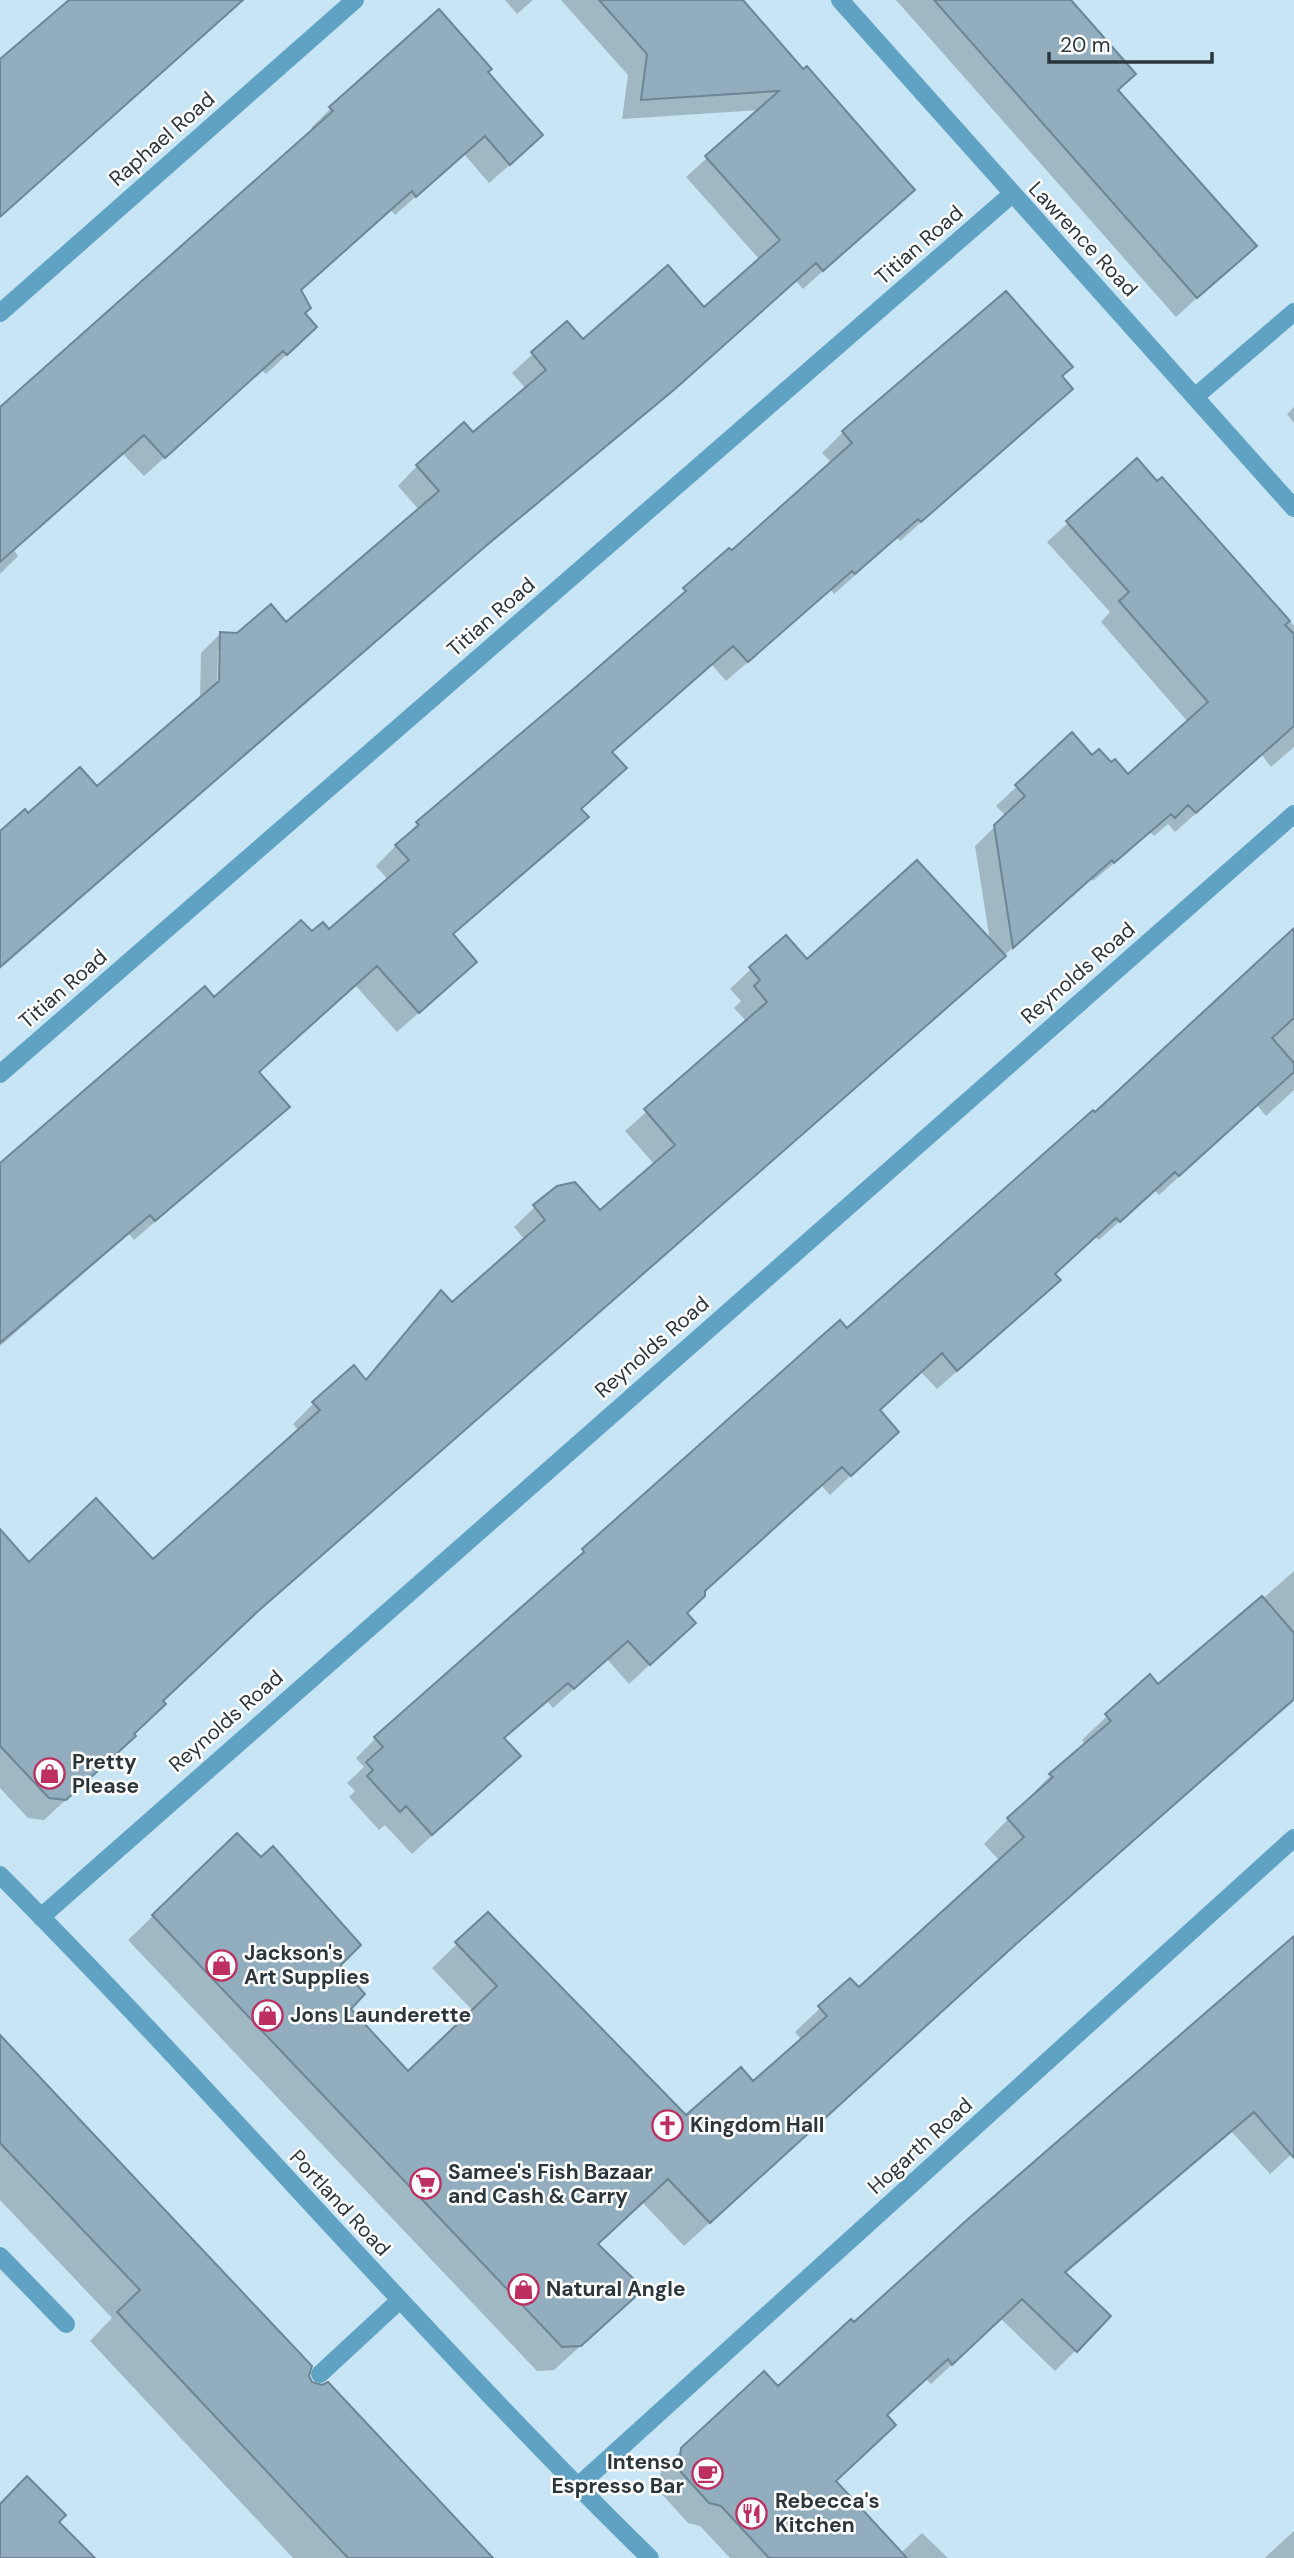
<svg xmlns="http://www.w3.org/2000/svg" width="1294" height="2558" font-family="'DM Sans',sans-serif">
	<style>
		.shadow { fill: #0003; fill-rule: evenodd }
		.building { fill: #92adbd; stroke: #6c8695; stroke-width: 2 }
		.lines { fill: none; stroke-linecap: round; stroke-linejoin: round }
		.service { stroke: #5fa2c4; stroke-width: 18 }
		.minor { stroke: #5fa2c4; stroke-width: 18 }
		.tertiary { stroke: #5fa2c4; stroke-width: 18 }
		.labels { text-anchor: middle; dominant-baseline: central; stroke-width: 5; stroke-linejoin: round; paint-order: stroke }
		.street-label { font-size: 21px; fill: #2b363c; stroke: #fff }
		.poi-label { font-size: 21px; font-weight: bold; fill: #2b363c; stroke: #fff; text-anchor: start }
	</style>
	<rect width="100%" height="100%" fill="#c8e5f5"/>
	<path class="shadow" d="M505,0H533L517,14Z
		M561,0H743L803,72L913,190L803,289L796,281L653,408L465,564L0,969V833L28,816L97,789L200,699L201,653L220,634L238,635L286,624L419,510L398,486L417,466L473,434L526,389L512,373L567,323L583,341L704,310L760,260L686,177L760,110L622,119L628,75ZM218,650H221L220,689H217Z
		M896,0H1069L1134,74L1117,91L1254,246L1176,317Z
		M486,73L521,155L489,183L464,154L395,215L391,210L299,291L303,313L295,347L266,374L262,370L144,476L123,454L14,550L18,556L0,574V409L313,131L311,128L331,108Z
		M1006,294L1071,389L900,541L897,538L834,594L831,590L726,681L712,665L611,753L625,768L580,810L586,817L452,936L475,962L454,982L397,1032L355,985L258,1073L287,1107L134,1240L129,1234L0,1346V1165L214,999L312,934L329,932L388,880L376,866L418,823L832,463L822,453L843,432Z
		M1294,407V423L1287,414Z
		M1137,461L1156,483L1161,479L1294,626V747L1271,767L1262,755L1175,832L1168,824L1154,836L1150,832L1093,881L1091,879L234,1633L161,1702L113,1756L44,1820L28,1818L0,1788V1545L29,1565L153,1561L299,1431L293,1424L314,1403L365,1381L441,1292L451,1304L525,1240L514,1227L535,1207L600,1212L655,1165L625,1131L747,1022L734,1008L741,1001L730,989L751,969L990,941L975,846L1006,816L996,806L1072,734L1091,758L1128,776L1188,722L1101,622L1110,612L1047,542Z
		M1294,953V1090L1266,1116L1257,1105L1159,1195L1154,1190L1099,1240L1095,1237L1054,1275L1058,1280L1038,1300L937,1389L921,1372L878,1411L897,1432L830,1495L821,1485L703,1592L686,1614L694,1623L629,1684L607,1659L553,1708L548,1702L503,1739L519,1756L412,1854L385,1825L379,1830L349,1797L355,1791L347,1783L364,1767L356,1758L376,1738L584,1551L847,1330L1095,1115Z
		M1294,1571V1701L1047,1917L684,2246L642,2202L596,2245L617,2313L554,2370L537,2371L128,1940L153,1916L338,1966L348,2009L408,2074L473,2011L432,1968L457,1944L686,2118L753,2083L802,2040L795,2032L850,1980L859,1990L1000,1861L984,1844L1051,1775L1086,1745L1082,1740L1107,1716L1158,1686L1205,1650Z
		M1294,1939V2152L1270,2174L1232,2132L1065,2274L1109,2317L1055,2371L1001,2319L931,2384L926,2379L885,2416L834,2482L901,2553L922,2533L948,2558H730L700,2526L688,2523L659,2491L661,2471L682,2449L778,2389Z
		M0,2039L311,2384L493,2558H293L90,2341L112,2318L0,2200Z
		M1294,2531V2558H1265L1270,2553Z"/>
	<path class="building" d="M69,0H243L0,217V59Z
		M599,0H743L803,69L807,66L915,190L823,271L816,263L675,389L487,545L0,967V831L25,809L28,813L80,767L97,786L219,681L220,632L237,633L271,604L286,622L439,491L416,465L464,422L473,432L546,370L531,352L567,321L583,339L668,265L704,307L780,240L705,156L779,91L641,100L647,54Z
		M934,0H1071L1136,74L1118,90L1257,246L1197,298Z
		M439,9L492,69L488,72L543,135L510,165L485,136L416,197L412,191L301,290L311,308L305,313L317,327L287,355L283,351L165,458L144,435L0,562V407L333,111L329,107Z
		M1006,291L1073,367L1062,376L1073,389L921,522L918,519L855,574L852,571L748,662L733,646L612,752L627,768L581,809L589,817L453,934L477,962L419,1013L377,966L259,1072L290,1107L155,1221L150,1215L0,1343V1163L205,986L214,997L301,920L312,931L323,922L329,929L409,860L395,845L419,825L416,822L571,691L686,591L683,588L729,548L732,550L852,443L842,431Z
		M1137,458L1157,481L1162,477L1290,621L1285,625L1294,634V726L1196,813L1188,805L1175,818L1171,814L1114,863L1112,860L1013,948L994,825L1025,796L1015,785L1072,732L1092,755L1099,749L1111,762L1115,759L1128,774L1208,702L1119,601L1129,592L1066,521Z
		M917,860L1006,956L256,1613L163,1701L166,1704L134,1734L136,1736L66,1800L49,1798L0,1746V1529L29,1562L96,1498L153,1559L320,1410L312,1402L354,1365L366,1380L441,1290L452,1302L545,1220L533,1205L557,1186L575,1182L600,1210L675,1145L644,1109L767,1002L754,986L760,980L749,967L786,935L807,959Z
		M1294,928V1018L1272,1038L1294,1063V1072L1179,1176L1175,1172L1120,1222L1116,1218L1055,1274L1061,1280L957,1371L942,1353L880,1410L899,1432L851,1476L842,1467L705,1591V1596L687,1613L696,1623L650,1665L628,1641L574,1689L568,1683L504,1738L521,1756L432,1835L406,1806L400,1812L367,1776L373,1770L366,1762L383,1747L374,1737L584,1552L582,1549L816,1341L840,1320L847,1328L1093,1110L1095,1112Z
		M1262,1596L1294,1633V1699L1016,1944L710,2223L668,2179L598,2244L644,2289L581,2346L562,2347L152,1915L237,1833L261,1857L273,1846L361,1945L340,1966L365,1994L351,2009L408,2071L497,1986L455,1942L488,1912L686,2115L741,2067L753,2081L827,2016L818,2006L850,1978L859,1987L1024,1837L1007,1818L1053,1777L1049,1774L1111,1721L1105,1714L1150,1674L1158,1684Z
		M1294,1936V2158L1254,2112L1065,2272L1111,2316L1077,2352L1022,2299L952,2365L948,2359L887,2415L896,2425L836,2481L907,2558H769L721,2506L709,2503L679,2470L681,2448L764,2371L778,2386L851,2319L854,2322L968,2219Z
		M0,2035L312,2366L309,2376L312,2382L322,2385L328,2382L493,2558H348L117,2312L140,2290L0,2143Z
		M27,2476L66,2515L59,2522L95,2558H0V2504Z"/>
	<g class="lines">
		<path class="service" d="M0,2256L66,2324
			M320,2374L400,2300"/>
		<path class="minor" d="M840,0L1294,508
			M0,313L355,0
			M1196,396L1294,312
			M0,1074L1011,195
			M41,1917L1294,814
			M577,2487L1294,1838"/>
		<path class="tertiary" d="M0,1875C222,2098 425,2338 650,2558"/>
	</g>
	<defs>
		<symbol id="shop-ring" viewBox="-11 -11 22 22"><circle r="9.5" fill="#fff" stroke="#bc2f60" stroke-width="1.5"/><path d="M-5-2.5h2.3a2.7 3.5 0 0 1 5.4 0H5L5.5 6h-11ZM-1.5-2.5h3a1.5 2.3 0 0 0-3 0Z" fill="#bc2f60"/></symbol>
		<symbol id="church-ring" viewBox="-11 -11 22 22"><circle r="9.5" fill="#fff" stroke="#bc2f60" stroke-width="1.5"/><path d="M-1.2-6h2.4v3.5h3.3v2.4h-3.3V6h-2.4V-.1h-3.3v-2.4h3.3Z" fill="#bc2f60"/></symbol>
		<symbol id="supermarket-ring" viewBox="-11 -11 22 22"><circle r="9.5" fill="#fff" stroke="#bc2f60" stroke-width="1.5"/><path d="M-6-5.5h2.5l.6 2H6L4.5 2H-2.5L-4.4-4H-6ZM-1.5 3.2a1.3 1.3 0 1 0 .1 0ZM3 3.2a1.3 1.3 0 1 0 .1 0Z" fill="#bc2f60"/></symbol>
		<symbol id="cafe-ring" viewBox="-11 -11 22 22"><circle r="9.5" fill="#fff" stroke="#bc2f60" stroke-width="1.5"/><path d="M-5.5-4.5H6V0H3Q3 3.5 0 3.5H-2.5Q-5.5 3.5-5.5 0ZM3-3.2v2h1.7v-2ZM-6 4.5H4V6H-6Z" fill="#bc2f60"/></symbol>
		<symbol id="restaurant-ring" viewBox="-11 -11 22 22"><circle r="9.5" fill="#fff" stroke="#bc2f60" stroke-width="1.5"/><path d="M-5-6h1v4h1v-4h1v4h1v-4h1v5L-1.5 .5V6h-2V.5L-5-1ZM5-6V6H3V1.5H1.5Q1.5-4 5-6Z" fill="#bc2f60"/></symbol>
	</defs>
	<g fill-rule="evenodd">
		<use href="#shop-ring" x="32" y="1756" width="35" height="35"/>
		<use href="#shop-ring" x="204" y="1948" width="35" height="35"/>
		<use href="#shop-ring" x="250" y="1998" width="35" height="35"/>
		<use href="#church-ring" x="650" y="2108" width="35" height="35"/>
		<use href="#supermarket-ring" x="408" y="2166" width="35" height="35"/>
		<use href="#shop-ring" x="506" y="2272" width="35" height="35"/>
		<use href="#cafe-ring" x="690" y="2456" width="35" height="35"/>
		<use href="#restaurant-ring" x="734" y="2496" width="35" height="35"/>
	</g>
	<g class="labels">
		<g class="street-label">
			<text transform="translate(162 139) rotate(-41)">Raphael Road</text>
			<text transform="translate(1083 239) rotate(47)">Lawrence Road</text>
			<text transform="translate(919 245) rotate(-41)">Titian Road</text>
			<text transform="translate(491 617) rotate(-41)">Titian Road</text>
			<text transform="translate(1078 973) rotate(-41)">Reynolds Road</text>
			<text transform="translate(63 989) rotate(-41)">Titian Road</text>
			<text transform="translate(652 1347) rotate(-41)">Reynolds Road</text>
			<text transform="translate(226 1721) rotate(-41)">Reynolds Road</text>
			<text transform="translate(920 2146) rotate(-42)">Hogarth Road</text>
			<text transform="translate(340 2203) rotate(47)">Portland Road</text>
		</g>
		<g class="poi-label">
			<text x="72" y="1762">Pretty<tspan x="72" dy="24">Please</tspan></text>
			<text x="244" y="1953">Jackson's<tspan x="244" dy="24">Art Supplies</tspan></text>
			<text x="290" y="2015">Jons Launderette</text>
			<text x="690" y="2125">Kingdom Hall</text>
			<text x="448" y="2172">Samee's Fish Bazaar<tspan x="448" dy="24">and Cash &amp; Carry</tspan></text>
			<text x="546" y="2289">Natural Angle</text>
			<text x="684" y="2462" text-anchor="end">Intenso<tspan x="684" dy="24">Espresso Bar</tspan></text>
			<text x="775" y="2501">Rebecca's<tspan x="775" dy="24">Kitchen</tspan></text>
		</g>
	</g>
	<path d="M1049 52v10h163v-10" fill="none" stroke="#2b363c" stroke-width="3.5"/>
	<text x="1060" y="52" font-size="21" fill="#2b363c" stroke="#ffffff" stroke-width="5" paint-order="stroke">20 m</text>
</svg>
